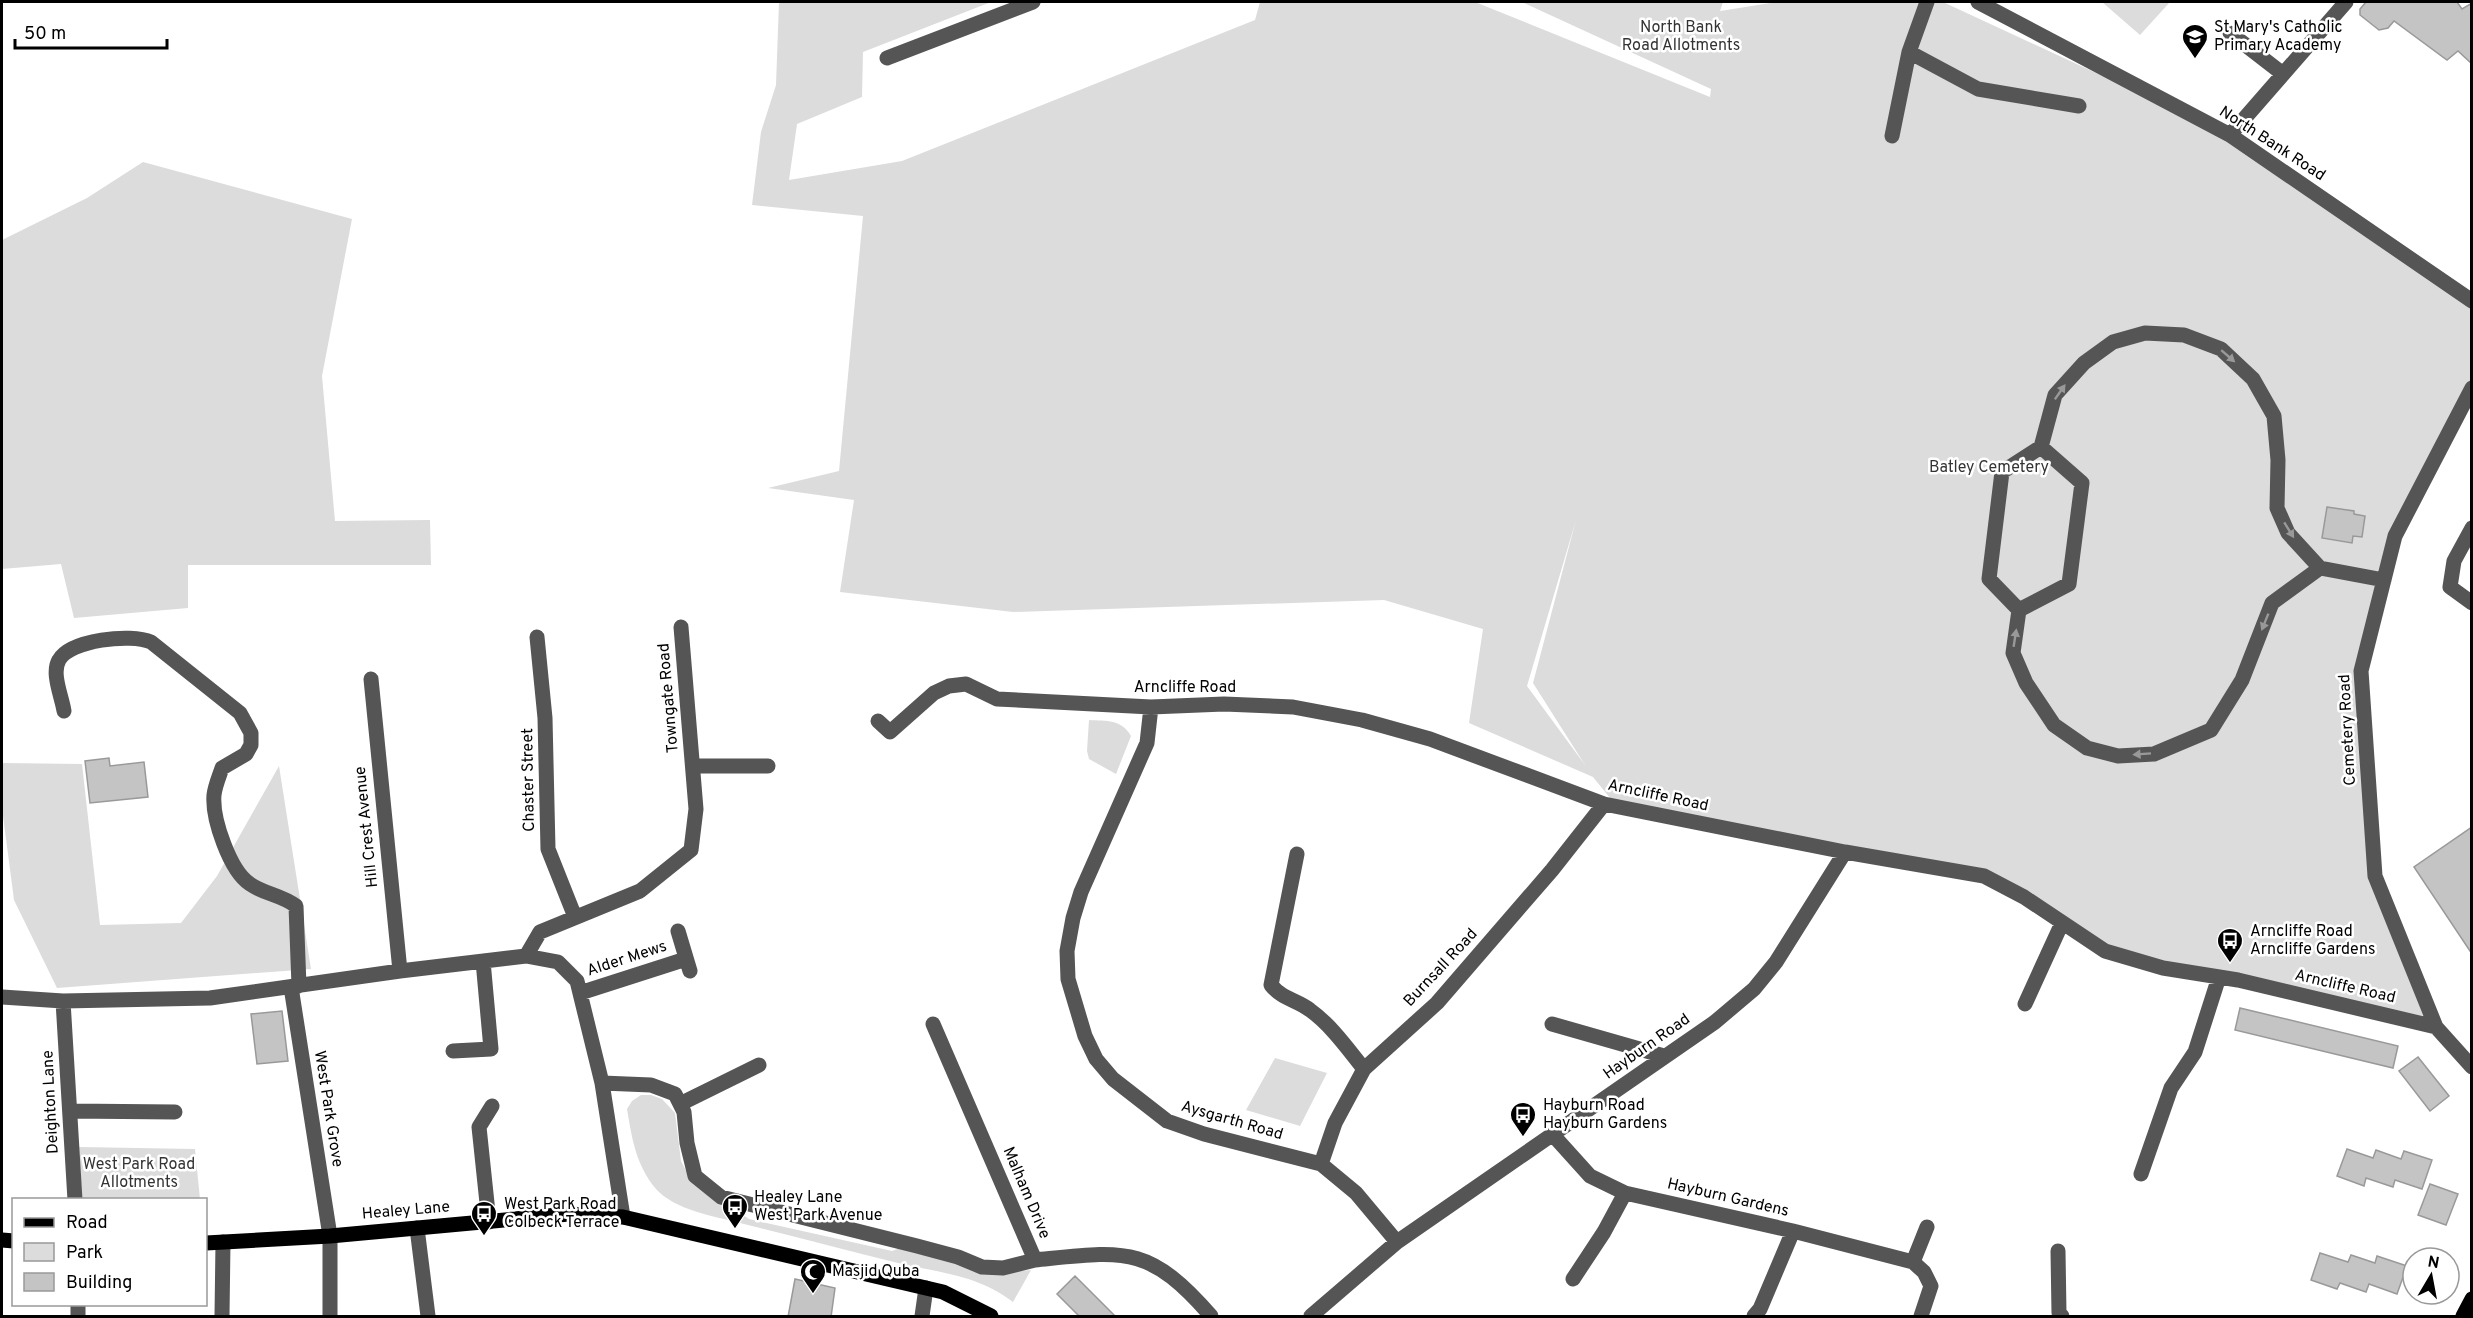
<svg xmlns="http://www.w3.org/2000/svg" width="2473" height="1318" font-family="Overpass,sans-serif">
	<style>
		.green { fill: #dcdcdc; fill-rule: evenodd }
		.building { fill: #c4c4c4; stroke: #999; stroke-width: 1.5 }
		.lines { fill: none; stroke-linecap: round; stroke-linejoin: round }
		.minor { stroke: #555; stroke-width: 15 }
		.major { stroke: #000; stroke-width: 15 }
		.oneway { fill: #999 }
		.labels { text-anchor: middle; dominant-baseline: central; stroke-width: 5; stroke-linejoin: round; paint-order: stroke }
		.park-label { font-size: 16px; fill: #333; stroke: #fff }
		.poi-label { font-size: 16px; fill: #000; stroke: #fff; text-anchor: start }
		.street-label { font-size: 16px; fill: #000; stroke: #fff }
	</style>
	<rect width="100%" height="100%" fill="#fff"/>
	<path class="green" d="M779,2H991L863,52L862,97L797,124L789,180L902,161L1255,20L1260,2H1475L1710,97L1711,89L1522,2H1723L1720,11L1777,2H1943L2230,135L2471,301V388L2395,536L2361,672L2375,876L2436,1027L2105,951L1983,876L1614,803L1593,777L1469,723L1483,629L1384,600L1013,612L840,592L854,500L768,488L839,471L863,216L752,205L761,132L776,85ZM1576,520L1533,683L1585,765L1527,686Z
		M2102,2H2170L2140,35Z
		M143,162L352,219L322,376L335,521L430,520L431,565H188V608L74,618L61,564L2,569V240L87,198Z
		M1089,720C1107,721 1121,719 1131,736L1116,774L1089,759L1087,751Z
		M2,763L82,764L100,925L181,923L217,876L279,766L311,969L57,988L14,900L2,808Z
		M1275,1058L1327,1073L1300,1126L1246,1110Z
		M641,1095H651L662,1099L675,1113L681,1161L690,1179L749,1219L892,1251L903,1247L1020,1271L1031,1270L1013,1302C978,1275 940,1273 898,1263C845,1250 792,1236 740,1223C713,1216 675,1210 656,1189C636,1165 632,1139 627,1109L632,1101Z
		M79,1147L195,1149L200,1199H82Z"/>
	<path class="building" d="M2366,2H2457L2462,9L2472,3V64L2458,51L2447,60L2394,21L2388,28L2379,30L2360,15V9Z
		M2327,507L2354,511V514L2365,516L2362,537L2353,536L2352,543L2322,538Z
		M109,758L110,766L144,762L148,797L90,803L85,761Z
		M2472,827V954L2414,867Z
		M2240,1008L2398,1046L2393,1068L2235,1030Z
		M282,1011L288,1061L257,1064L251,1014Z
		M2418,1057L2449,1096L2430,1111L2399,1071Z
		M2347,1149L2373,1158L2376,1150L2401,1159L2404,1151L2432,1160L2422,1189L2395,1180L2393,1187L2366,1178L2364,1186L2337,1176Z
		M2430,1184L2458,1194L2446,1225L2418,1215Z
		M2320,1253L2348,1262L2351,1255L2375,1263L2377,1256L2407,1266L2397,1294L2369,1284L2366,1292L2340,1283L2337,1289L2311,1280Z
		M1075,1276L1116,1317H1080L1057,1294Z
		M795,1279L835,1288L831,1317H788Z"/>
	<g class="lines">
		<path class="minor" d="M1978,2L2230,135L2472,301
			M2230,33L2283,74
			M1909,52L1978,89L2079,106
			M887,58L1033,2
			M2230,135L2346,2
			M1892,136L1909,52L1927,2
			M2472,388L2395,536L2361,671L2375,876L2436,1027L2472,1067
			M2041,447L2055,395L2084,363L2113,342L2145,333L2184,335L2221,349L2253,379L2274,416L2278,460L2277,508L2288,533L2320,568L2384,580
			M2041,447L2082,483L2069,584L2019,610L1989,579L2002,472Z
			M2472,528L2454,561L2450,587L2472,603
			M2019,610L2013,653L2026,683L2054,725L2087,748L2118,756L2154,754L2211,730L2242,680L2272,603L2320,568
			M537,637L545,718L548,849L575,917
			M371,679L400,971
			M1151,707L1147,743L1081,892L1073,918L1067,951L1068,979L1085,1036L1096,1059L1113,1079L1167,1121L1204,1134L1321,1164L1356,1193L1397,1242
			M64,711C62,697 51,673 59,660C70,640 131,633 151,642L240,713L251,733V745L246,754L222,768C219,777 215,786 214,795C212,819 230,871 250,884C264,894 282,895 296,906L299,986
			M878,721L890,732L934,693L949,686L966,684L997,699L1151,707L1224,704L1293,707L1362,720L1430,739L1604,804L1845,852L1984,876L2024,897L2105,951L2163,968L2238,980L2436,1027
			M693,766H768
			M1297,854L1271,985C1282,999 1297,1000 1310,1010C1331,1025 1348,1049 1364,1069
			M678,931L690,971
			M526,956L540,932L640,891L691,850L696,809L681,627
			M291,987L330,1236V1316
			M580,993L686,959
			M2,997L63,1001L210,998L400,971L526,956L558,962L577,981L602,1083L623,1217
			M63,1001L75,1200
			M2025,1004L2062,923
			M933,1024L1035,1260C1125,1251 1148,1244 1211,1316
			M1552,1024L1664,1056
			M453,1051L491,1049L483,961
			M602,1083L651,1085L675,1094L684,1112L687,1143L695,1176L721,1197L917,1246L958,1257L982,1267L1003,1268L1035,1260
			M680,1104L759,1065
			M70,1111L175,1112
			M1553,1135L1590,1176L1625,1193L1793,1231L1913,1262L1924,1272L1931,1286L1921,1316
			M1321,1164L1335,1123L1364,1069L1437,1003L1552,870L1604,804
			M2141,1174L2171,1088L2195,1052L2219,977
			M489,1222L479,1127L492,1106
			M417,1228L428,1316
			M2058,1251L2059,1313L2062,1316
			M1913,1262L1927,1227
			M1573,1279L1604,1232L1625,1193
			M78,1316V1304
			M222,1316L223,1242
			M922,1316L926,1288
			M1311,1316L1397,1242L1715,1022L1754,989L1776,962L1845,852
			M1754,1316L1760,1309L1793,1231"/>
		<path class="major" d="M2,1240L14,1241
			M206,1243L330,1236L569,1214L623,1217L943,1292L991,1316
			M2463,1316L2472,1299"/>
	</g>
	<defs><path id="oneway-solid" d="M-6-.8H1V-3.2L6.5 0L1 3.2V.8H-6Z" transform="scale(1.5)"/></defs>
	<g class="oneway">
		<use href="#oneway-solid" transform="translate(2228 356) rotate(41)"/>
		<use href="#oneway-solid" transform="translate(2060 392) rotate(-55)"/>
		<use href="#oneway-solid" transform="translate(2289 530) rotate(58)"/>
		<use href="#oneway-solid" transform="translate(2265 622) rotate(112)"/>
		<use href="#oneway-solid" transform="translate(2015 638) rotate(-81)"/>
		<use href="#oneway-solid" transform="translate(2142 754) rotate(176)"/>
	</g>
	<defs>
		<symbol id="school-pin" viewBox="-11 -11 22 30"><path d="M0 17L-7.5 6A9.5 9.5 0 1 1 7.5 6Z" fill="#000" stroke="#fff"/><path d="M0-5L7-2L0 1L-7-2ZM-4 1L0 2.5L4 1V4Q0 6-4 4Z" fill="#fff"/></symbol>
		<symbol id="bus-pin" viewBox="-11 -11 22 30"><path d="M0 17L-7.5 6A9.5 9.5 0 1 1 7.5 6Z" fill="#000" stroke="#fff"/><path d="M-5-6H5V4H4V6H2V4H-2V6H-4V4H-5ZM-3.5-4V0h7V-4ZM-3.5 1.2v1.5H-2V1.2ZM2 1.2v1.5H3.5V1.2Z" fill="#fff"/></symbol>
		<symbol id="mosque-pin" viewBox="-11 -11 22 30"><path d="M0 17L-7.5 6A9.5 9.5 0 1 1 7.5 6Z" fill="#000" stroke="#fff"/><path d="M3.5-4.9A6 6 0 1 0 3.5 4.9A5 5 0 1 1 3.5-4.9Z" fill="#fff"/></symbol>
	</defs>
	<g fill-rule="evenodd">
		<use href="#school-pin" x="2180" y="22" width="30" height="40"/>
		<use href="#bus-pin" x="2215" y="926" width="30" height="40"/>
		<use href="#bus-pin" x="1508" y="1100" width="30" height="40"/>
		<use href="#bus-pin" x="720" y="1192" width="30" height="40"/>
		<use href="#bus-pin" x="469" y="1199" width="30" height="40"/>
		<use href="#mosque-pin" x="798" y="1257" width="30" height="40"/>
	</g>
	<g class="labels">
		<g class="park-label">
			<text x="1681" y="28">North Bank<tspan x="1681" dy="18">Road Allotments</tspan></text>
			<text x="1989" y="468">Batley Cemetery</text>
			<text x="139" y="1165">West Park Road<tspan x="139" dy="18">Allotments</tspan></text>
		</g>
		<g class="poi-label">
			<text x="2214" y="28">St Mary's Catholic<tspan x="2214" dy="18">Primary Academy</tspan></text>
			<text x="2250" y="932">Arncliffe Road<tspan x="2250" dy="18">Arncliffe Gardens</tspan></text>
			<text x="1543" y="1106">Hayburn Road<tspan x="1543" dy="18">Hayburn Gardens</tspan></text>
			<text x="754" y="1198">Healey Lane<tspan x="754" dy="18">West Park Avenue</tspan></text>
			<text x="504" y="1205">West Park Road<tspan x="504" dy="18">Colbeck Terrace</tspan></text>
			<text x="832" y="1272">Masjid Quba</text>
		</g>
		<g class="street-label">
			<text transform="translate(2272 144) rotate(33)">North Bank Road</text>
			<text x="1185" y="688">Arncliffe Road</text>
			<text transform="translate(669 698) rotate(-95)">Towngate Road</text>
			<text transform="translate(2348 730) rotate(-93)">Cemetery Road</text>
			<text transform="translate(529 780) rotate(-91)">Chaster Street</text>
			<text transform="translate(1658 796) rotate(12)">Arncliffe Road</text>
			<text transform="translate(367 827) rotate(-96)">Hill Crest Avenue</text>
			<text transform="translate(627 959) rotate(-18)">Alder Mews</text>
			<text transform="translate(1441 968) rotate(-47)">Burnsall Road</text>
			<text transform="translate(2345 987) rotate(13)">Arncliffe Road</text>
			<text transform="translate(1647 1047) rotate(-35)">Hayburn Road</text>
			<text transform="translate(51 1102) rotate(-93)">Deighton Lane</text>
			<text transform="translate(328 1109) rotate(81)">West Park Grove</text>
			<text transform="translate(1232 1121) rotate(16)">Aysgarth Road</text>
			<text transform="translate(1026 1193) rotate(67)">Malham Drive</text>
			<text transform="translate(1728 1198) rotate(13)">Hayburn Gardens</text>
			<text transform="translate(406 1211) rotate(-5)">Healey Lane</text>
		</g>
	</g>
	<rect width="2473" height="1318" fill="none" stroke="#000000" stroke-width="6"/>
	<rect x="12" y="1198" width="195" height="108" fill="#ffffff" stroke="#999999" stroke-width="1.5"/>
	<rect x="24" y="1218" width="30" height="9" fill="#000000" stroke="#999999" stroke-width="1.5"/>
	<text x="66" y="1228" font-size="18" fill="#000000">Road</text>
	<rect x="24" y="1243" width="30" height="18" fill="#dcdcdc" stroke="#999999" stroke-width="1.5"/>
	<text x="66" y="1258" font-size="18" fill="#000000">Park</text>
	<rect x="24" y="1273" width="30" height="18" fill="#c4c4c4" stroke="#999999" stroke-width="1.5"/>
	<text x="66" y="1288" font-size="18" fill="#000000">Building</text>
	<g transform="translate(2431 1276) rotate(10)"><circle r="28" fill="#ffffff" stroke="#999999" stroke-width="1.5"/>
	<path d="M0-4.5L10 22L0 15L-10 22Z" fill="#000000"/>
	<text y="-9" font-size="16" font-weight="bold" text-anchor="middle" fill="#000000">N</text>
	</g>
	<path d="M15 39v9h152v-9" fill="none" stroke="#000000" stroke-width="3"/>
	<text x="24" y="39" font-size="18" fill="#000000" stroke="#ffffff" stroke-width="4.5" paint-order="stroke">50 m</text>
</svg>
